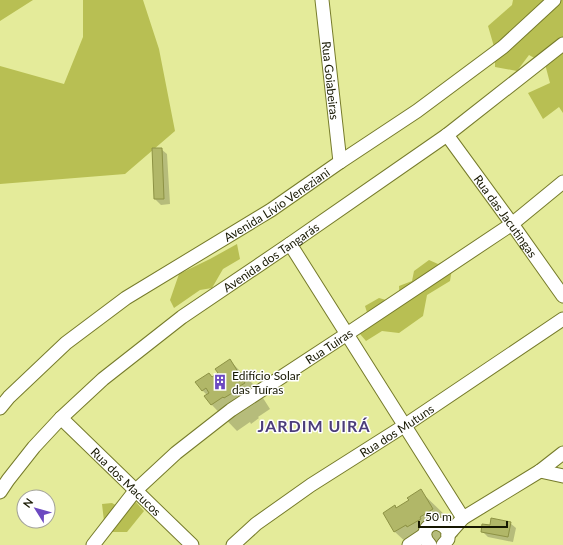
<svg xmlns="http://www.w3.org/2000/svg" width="563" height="545" font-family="Lato,sans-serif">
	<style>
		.green { fill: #b8bf53 }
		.shadow { fill: #0003 }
		.building { fill: #b1b768; stroke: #8d9244 }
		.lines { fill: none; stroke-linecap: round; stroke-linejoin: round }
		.minor-casing { stroke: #767b2b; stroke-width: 15 }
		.minor { stroke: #fff; stroke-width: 13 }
		.labels { text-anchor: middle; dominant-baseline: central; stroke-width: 3; stroke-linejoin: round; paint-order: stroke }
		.street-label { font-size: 12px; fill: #161700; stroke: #fff }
		.poi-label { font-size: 12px; fill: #161700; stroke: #fff; text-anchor: start }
		.district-label { font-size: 16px; font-weight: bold; letter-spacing: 1px; fill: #4c3d7a; stroke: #fff }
	</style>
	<rect width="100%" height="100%" fill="#e4eb9a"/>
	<path class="green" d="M0,0H33L0,21Z
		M83,0H143L159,49L175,131L125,174L0,184V66L64,84L83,37Z
		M513,0H563V113L559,107L543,119L528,93L550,83L545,64L529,55L517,71L495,67V50L488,26L512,5Z
		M237,244L240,259L223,269L212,288L200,290L174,308L170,300L179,274L210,259Z
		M429,260L438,264L444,261L452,269L450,281L427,295L423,316L399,333L382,331L366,341L360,334L370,322L365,306L379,298L400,304L399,286L412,281L414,271Z
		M135,501L144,511L127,532H113L104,521L102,504L112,503L119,507Z"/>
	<path class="shadow" d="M161,149L167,154L170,204L161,205L155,199Z
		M230,361L256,387L270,409L258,417L259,418L251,424L250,422L237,431L211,404L207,395L203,391L197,382L213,378L220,374Z
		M420,491L447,517L458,536L445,544L446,545H409L395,532L384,513L395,506L397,508L410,500Z
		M510,523L516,528L513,542L488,537L482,531L490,526Z"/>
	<path class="building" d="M152,148H162L164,199H154Z
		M230,359L245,383L233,390L234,392L224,398L223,397L211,405L204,396L209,393L206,388L202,391L195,382L209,373L212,377L218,373L215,369Z
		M421,489L433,509L420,517L421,519L407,527L406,525L394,532L383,513L395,505L396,508L409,500L407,498Z
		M491,518L511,522L508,537L481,532L482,524L490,525Z"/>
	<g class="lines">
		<defs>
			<g id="minor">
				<path id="s1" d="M322,0L340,162"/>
				<path id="s2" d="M447,135L512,224L563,296"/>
				<path d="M290,244C348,335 405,427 463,518"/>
				<path id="s3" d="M0,408L9,397L66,343L126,298L271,210L340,162L417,111L503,47L554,0"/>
				<path id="s4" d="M61,418L192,545"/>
				<path d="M540,471L563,476"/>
				<path id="s5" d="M0,492L8,480L34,447L61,418L103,379L182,317L290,244L447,135L563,44"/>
				<path d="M448,535L463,518L540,471L563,453"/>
				<path id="s6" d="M93,545L135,491L176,453L231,410L347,334L512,224L563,182"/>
				<path id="s7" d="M233,545L256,524L311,485L404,426L563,319"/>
				<path d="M409,545L424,535"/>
				<path d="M430,545C415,531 436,513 448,531V539L443,545"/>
			</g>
		</defs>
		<use href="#minor" class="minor-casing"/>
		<use href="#minor" class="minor"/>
	</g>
	<defs>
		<symbol id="building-bare" viewBox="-9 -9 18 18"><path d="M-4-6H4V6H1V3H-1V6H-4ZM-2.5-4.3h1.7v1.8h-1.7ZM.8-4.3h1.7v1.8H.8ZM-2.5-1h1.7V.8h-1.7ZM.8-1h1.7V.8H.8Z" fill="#6c49c1" stroke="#fff" stroke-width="2.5" paint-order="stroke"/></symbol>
	</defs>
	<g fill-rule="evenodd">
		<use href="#building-bare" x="209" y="371" width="22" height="22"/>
	</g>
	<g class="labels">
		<g class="street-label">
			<text stroke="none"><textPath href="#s1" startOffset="81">Rua Goiabeiras</textPath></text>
			<text stroke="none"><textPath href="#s3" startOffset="345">Avenida Lívio Veneziani</textPath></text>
			<text stroke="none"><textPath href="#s2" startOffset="100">Rua das Jacutingas</textPath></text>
			<text stroke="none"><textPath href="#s5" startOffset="361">Avenida dos Tangarás</textPath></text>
			<text stroke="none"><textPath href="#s6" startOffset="311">Rua Tuiras</textPath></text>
			<text stroke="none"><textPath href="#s7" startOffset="200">Rua dos Mutuns</textPath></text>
			<text stroke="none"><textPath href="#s4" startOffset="91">Rua dos Macucos</textPath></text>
		</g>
		<g class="poi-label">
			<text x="232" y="375">Edifício Solar<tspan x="232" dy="14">das Tuíras</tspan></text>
		</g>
		<g class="district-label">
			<text x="314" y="425">JARDIM UIRÁ</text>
		</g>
	</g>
	<g transform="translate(36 509) rotate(307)"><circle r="19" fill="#ffffff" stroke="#a2a299"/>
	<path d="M0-3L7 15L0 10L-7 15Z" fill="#6c49c1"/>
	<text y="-6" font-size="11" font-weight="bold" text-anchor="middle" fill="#161700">N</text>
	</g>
	<path d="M419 521v6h88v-6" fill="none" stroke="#161700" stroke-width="2"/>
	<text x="425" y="521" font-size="12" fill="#161700" stroke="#ffffff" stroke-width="3" paint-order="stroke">50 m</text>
</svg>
